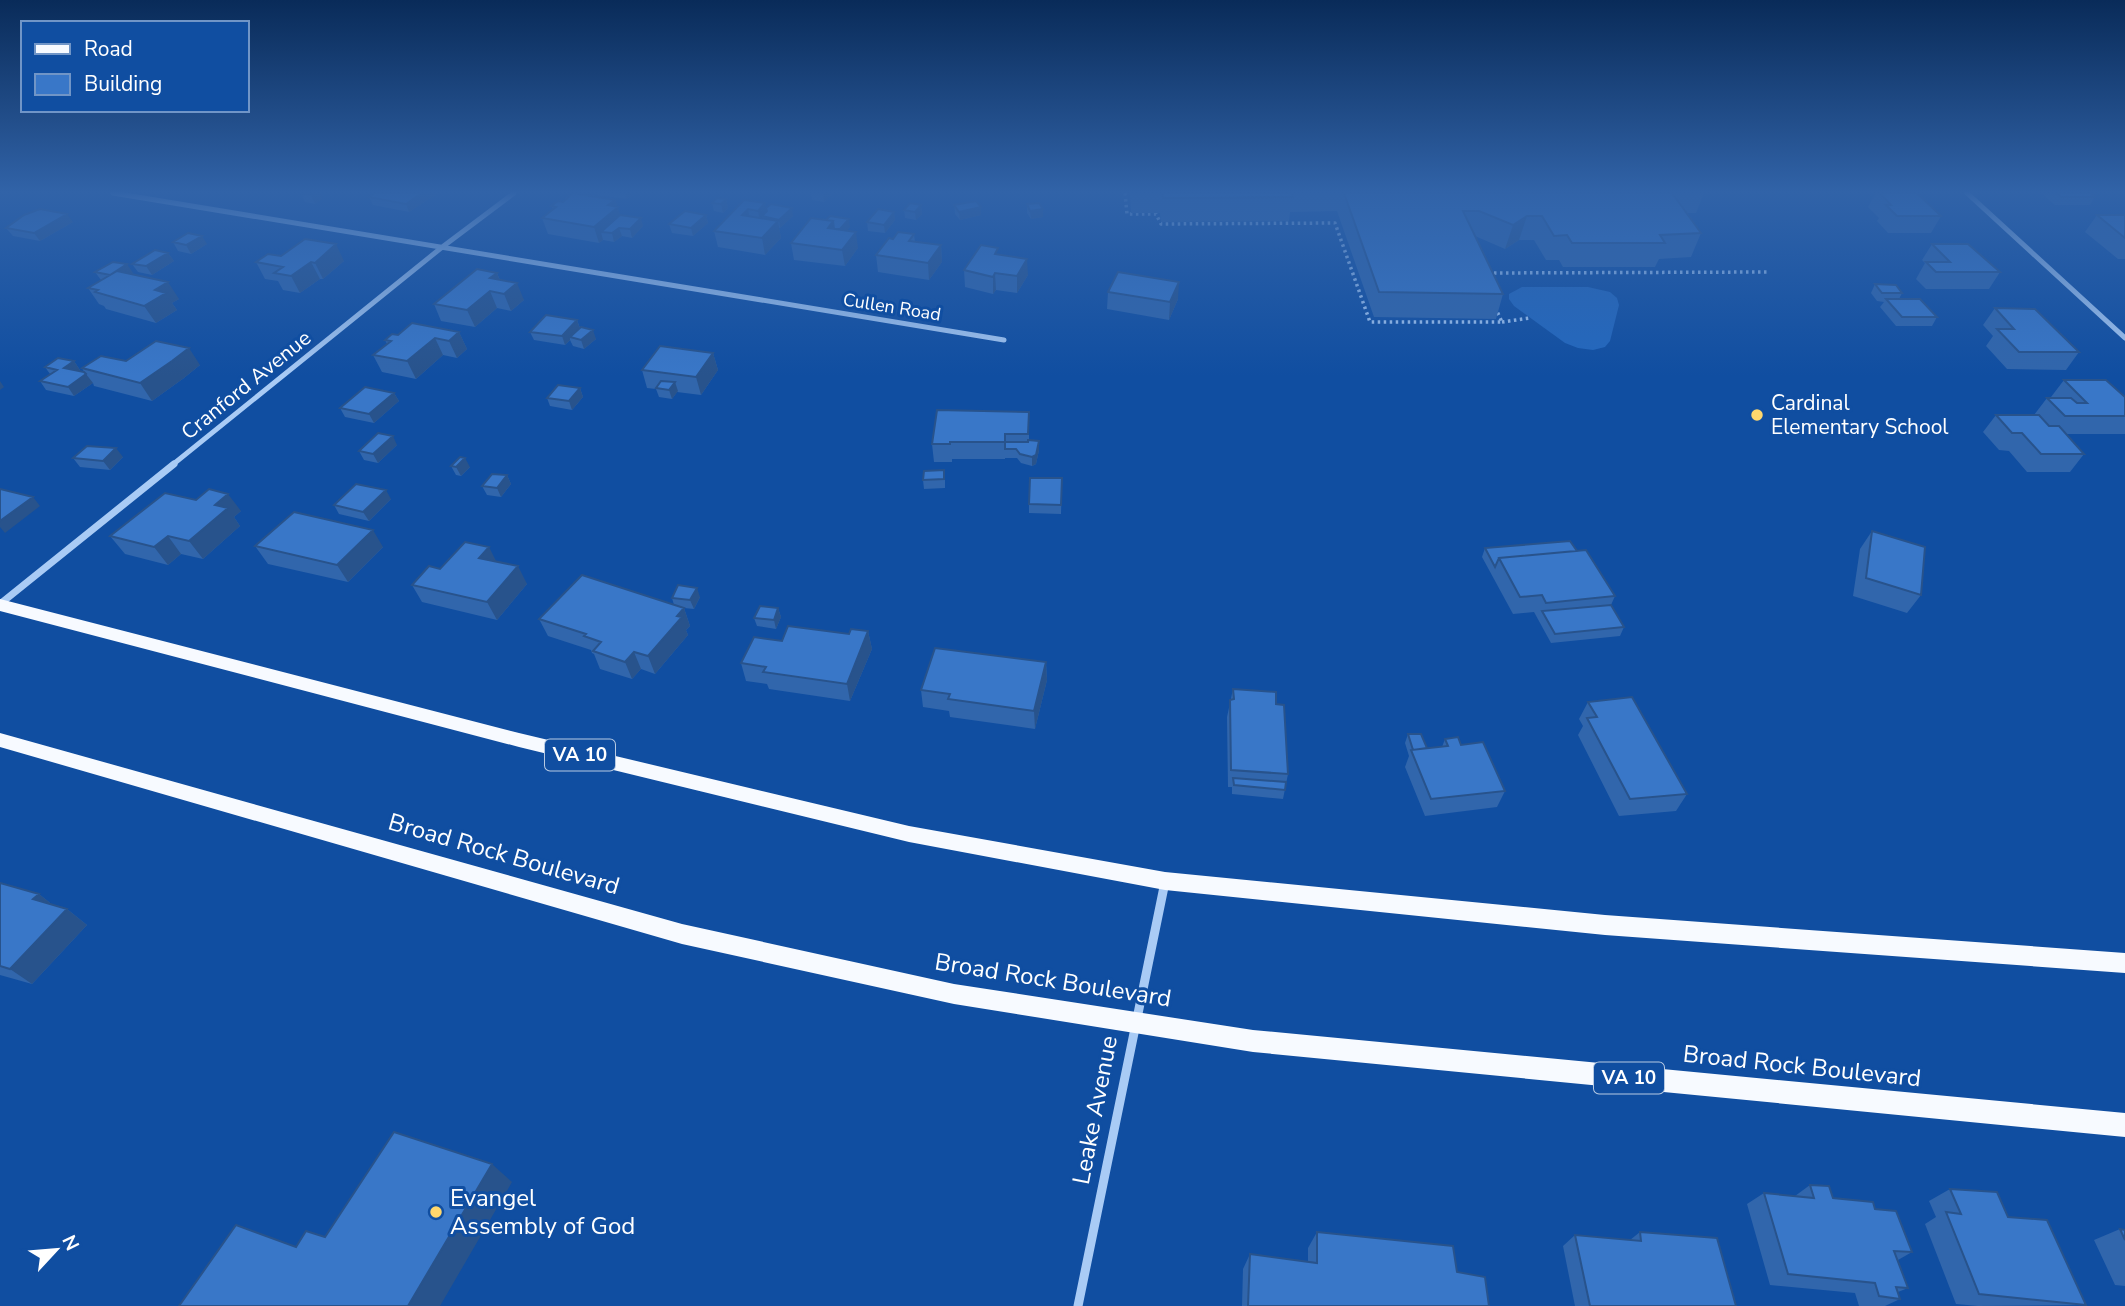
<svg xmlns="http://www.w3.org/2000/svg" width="2125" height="1306" font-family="'Nunito Sans',sans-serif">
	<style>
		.green { fill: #2368bf }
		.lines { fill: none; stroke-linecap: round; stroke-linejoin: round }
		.path { stroke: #a9cbf5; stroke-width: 3.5; stroke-dasharray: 2.5 3.5; stroke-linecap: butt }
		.street-far2 { stroke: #a9cbf5; stroke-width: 5 }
		.street-far1 { stroke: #a9cbf5; stroke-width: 7 }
		.street { stroke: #a9cbf5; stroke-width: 9 }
		.primary { fill: #f7faff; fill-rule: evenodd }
		.wall { fill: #3166ac }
		.shaded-wall { fill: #28538c }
		.building { fill: #3977c8; stroke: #28538c; stroke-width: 2 }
		.poi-dot { fill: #ffd76d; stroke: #104ea1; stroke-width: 2.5 }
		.labels { text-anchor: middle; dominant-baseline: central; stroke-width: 6; stroke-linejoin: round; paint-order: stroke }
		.far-street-label { font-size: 18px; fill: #fff; stroke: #104ea1 }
		.shield { fill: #104ea1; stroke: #b7cae3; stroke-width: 2 }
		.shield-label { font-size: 19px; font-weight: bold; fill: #fff }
		.street-label { font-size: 21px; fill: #fff; stroke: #104ea1 }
		.poi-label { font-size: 21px; fill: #fff; stroke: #104ea1; text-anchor: start }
		.near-street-label { font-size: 24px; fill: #fff; stroke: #104ea1 }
		.near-poi-label { font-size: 24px; fill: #fff; stroke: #104ea1; text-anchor: start }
	</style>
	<rect width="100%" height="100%" fill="#104ea1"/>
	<path class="green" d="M1522,287H1588L1610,292L1617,298L1619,305L1610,341L1605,347L1593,350L1578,348L1565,343L1514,306L1509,299V294Z"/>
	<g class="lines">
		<path class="path" d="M1125,193L1127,214H1156L1161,224L1335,223L1370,322H1502L1495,307
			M1488,273L1768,272
			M1502,322L1530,318"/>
		<path class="street-far2" d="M113,193L1004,340
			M1967,193L2125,338
			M171,466L441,248L514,193"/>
		<path class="street-far1" d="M0,604L174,464"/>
		<path class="street" d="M1078,1306L1165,882"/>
		<path class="primary" d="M0,599L519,733L909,826L1165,872L1605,915L2125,953V973L1605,935L1165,890L909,842L519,747L0,611Z
			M0,733L682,924L954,984L1253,1030L2125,1113V1137L1253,1052L954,1004L682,944L0,747Z"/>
	</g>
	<path class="wall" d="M301,193H319L322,199L315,204L305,202L301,194Z
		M438,193L409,212L373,205L369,197Z
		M597,193H633L627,199L597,195Z
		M811,193H832L824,202L812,200Z
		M1130,193H1704L1696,213H1686L1701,233L1691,257L1659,259L1655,267H1563L1559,260H1546L1534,240H1519L1505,249L1475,236L1503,294L1496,319L1374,317L1337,211L1290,212L1289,221L1161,222L1160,213H1131Z
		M1876,193H1917L1941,216L1931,233H1888L1877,221L1879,218L1868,207Z
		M2041,193H2091L2095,197L2090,205H2055Z
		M726,199L728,208L723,213L714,211L712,203Z
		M615,200L620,215L643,226L632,238L622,236L614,242L603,240L599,243L548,234L542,218L553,209L551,206L563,202Z
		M744,200L766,208L793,216L780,228H779L781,238L765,255L718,247L714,231Z
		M1027,204L1043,209V217L1031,219L1027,213Z
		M921,205L922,214L916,220L905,218L904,210Z
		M954,205L981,215L960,220L955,214Z
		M894,212L895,220L885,233L868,231L867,222Z
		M706,215L708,223L693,236L672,233L669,224Z
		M2097,215H2125V259H2118L2085,232Z
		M73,222L40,241L13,236L6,228Z
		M850,227L847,230L858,248L845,266L794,260L791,243Z
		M914,234L915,242L941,245L942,262L929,280L878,272L876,255L893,239Z
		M173,242L207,244L191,254L178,251Z
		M1932,244L2000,272L1989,289H1926L1916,279L1925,263L1922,260Z
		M168,253L174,261L152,275L138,272L132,264Z
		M999,254L1028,275L1017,293L996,290L993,294L965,287L964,270Z
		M281,256L344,261L323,279H320L300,293L283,290L278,281L265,279L256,262Z
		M95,272L133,273L131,274L179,299L172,303L177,310L156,323L106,309L104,306L99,304L88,288L101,280Z
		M497,273L500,280L524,300L511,311L497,308L475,327L441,321L434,304Z
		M1875,284L1902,293L1899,299L1937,317L1932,326H1896L1880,307L1884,302L1877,301L1871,293Z
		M1108,292L1178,299L1169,320L1107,309Z
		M1995,308L2079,352L2066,370L2007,369L1986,346L1993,336L1983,325Z
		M577,320L580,328L596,339L584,349L573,346L570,340L565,345L534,340L530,332Z
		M459,332L467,349L457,358L443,355L416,379L382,372L373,355L387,344L385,340L398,335Z
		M713,353L718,370L701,395L677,392L672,399L659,397L656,389L647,388L642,370Z
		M74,361L80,370L79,371L84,372L82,368L126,361L200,365L184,378L152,401L94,386L93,383L74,396L46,390L40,381L50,374L45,367Z
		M2064,380L2125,397V434H2066L2084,454L2070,472H2027L2009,451L1999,450L1983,432L1996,415H2034L2047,398H2052L2051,397Z
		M580,388L583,397L572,410L550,406L547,398Z
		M394,393L399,401L374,423L345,417L340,408Z
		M1029,412V440L1039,450L1036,464L1032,466L1021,463L1017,458H1005V459H952V462H934L932,444Z
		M397,445L378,463L364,460L359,451Z
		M123,457L110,470L80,467L73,458Z
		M451,466L470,467L461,476L456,475Z
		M507,475L511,484L501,497L487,495L482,486Z
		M1062,478L1061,514L1029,513V504Z
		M945,479V488L924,489L923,480Z
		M391,499L369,521L339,514L334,505Z
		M241,511L234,517L240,526L203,559L181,554L168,565L125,554L110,536Z
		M1872,531L1921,595L1907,613L1853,596L1860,549Z
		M255,546L383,547L348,582L268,564Z
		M1485,548L1577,551L1615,596L1611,605L1624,627L1620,636L1551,643L1534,612L1513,614L1482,557Z
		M497,562L527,584L497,620L422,602L412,585L440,569Z
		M700,597L694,609L684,608L690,626L686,630L688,635L655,674L641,669L632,679L600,669L594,654L592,653L591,650L548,636L539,619L674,605L672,598Z
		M778,608L781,617L776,629L757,626L754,618Z
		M868,631L872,649L850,701L769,689L767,684L746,681L741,663L782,641L849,634Z
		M1046,662L1047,680L1035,729L950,717L949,711L923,707L921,690Z
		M1233,689L1276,704L1288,774L1283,799L1232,794V787H1228L1227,717Z
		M1588,702L1687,794L1676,811L1619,816L1578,735L1583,726L1579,719Z
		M1408,734L1427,748L1442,747L1445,739L1461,745L1505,791L1497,807L1425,816L1405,767L1409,756L1405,743Z
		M0,883L39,894L54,906L67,909L87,925L32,984L0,975Z
		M1810,1185L1833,1198L1875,1209L1912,1252L1898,1260L1908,1288L1898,1292L1900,1299L1885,1306H1859L1855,1293L1770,1285L1747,1204L1764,1193L1795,1196Z
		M1950,1189L2008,1217L2086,1305L1978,1306L1956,1304L1925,1224L1936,1217L1929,1201Z
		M2120,1229L2125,1230V1286L2115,1285L2094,1240Z
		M1317,1232L1457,1272L1489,1306H1242L1243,1269L1250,1254L1308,1262V1248Z
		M1640,1232L1736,1306H1575L1563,1246L1575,1235L1630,1240Z"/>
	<path class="shaded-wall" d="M314,193H319L322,199L315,204L311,195Z
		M422,193H438L409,212L406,204Z
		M625,193H633L627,199Z
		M823,193H832L824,202Z
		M726,199L728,208L723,213L721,204Z
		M615,200L623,223L601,232L603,240L599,243L594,227L608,205Z
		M765,203L768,218L762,216L764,224L761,227L758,211Z
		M921,205L922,214L916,220L915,212Z
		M981,207V215L960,220L959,212Z
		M792,208L793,216L780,228L779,220Z
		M748,209L751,226L742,215Z
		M1043,209V217L1031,219L1030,211Z
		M894,212L895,220L885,233L884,225Z
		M67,214L73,222L40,241L34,233Z
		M706,215L708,223L693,236L691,228Z
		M1527,216L1519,240L1505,249L1513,225Z
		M641,218L643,226L632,238L630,229Z
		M849,219L850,227L835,245L828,228L833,221Z
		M778,221L781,238L765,255L762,238Z
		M619,228L622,236L614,242L612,233Z
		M856,232L858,248L845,266L842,250Z
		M202,236L207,244L191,254L186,245Z
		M336,244L344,261L323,279L315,263Z
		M941,245L942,262L929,280L928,263Z
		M168,253L174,261L152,275L146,266Z
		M1027,259L1028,275L1017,293V276Z
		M311,262L320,279L300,293L291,276Z
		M127,264L133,273L116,284L110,275Z
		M497,273L503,289L490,278Z
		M995,273L996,290L993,294V277Z
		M168,282L179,299L172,303L177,310L156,323L144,306L155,290Z
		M1179,282L1178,299L1169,320L1170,302Z
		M517,283L524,300L511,311L504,294Z
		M490,291L497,308L475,327L467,310Z
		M577,320L580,329L570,337V340L565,345L562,336Z
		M593,330L596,339L584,349L581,340Z
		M459,332L467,349L457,358L449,341Z
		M435,338L443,355L416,379L407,361Z
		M189,348L200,365L184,378L152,401L140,383Z
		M713,353L718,370L701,395L696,377Z
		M74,361L80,370L70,377L64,368Z
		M86,374L93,383L74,396L68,387Z
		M0,381L4,387L0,390Z
		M675,382L678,391L672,399L669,390Z
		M580,388L583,397L572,410L569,401Z
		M394,393L399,401L374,423L369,414Z
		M393,436L397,445L378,463L373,454Z
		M1039,441V450L1036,464L1032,466V457Z
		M116,448L123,457L110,470L103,461Z
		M465,458L470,467L461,476L456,467Z
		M507,475L511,484L501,497L497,488Z
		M386,490L391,499L369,521L363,512Z
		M228,494L241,511L234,517L240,526L203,559L189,541L215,505Z
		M33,497L40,506L5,533L0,527V521Z
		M373,530L383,547L348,582L337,565Z
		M168,536L181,554L168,565L154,547Z
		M489,547L498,565L479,558Z
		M518,566L527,584L497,620L487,602Z
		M697,588L700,597L694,609L690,600Z
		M684,608L690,626L686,630L688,635L655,674L648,656Z
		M778,608L781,617L776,629L774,620Z
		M868,631L872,649L850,701L847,684Z
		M634,652L641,669L632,679L625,662Z
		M1046,662L1047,680L1035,729L1034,711Z
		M39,894L59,910L33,899Z
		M67,909L87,925L32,984L10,969Z
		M492,1164L512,1182L440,1306H408Z"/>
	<path class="building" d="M301,193H314L311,195L301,194Z
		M375,193H422L406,204L369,197Z
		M573,193L615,200L608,205L618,207L594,227L542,218L556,207L551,206L558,201L563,202Z
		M1162,193H1292L1293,197L1163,198Z
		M1344,193H1672L1701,233L1660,235L1665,243H1572L1567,235L1554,236L1542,216H1527L1513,225L1479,211H1463L1503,294L1379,292Z
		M1880,193H1917L1941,216H1897L1886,205H1891Z
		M2056,193H2091L2095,197H2061Z
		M717,198L726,199L721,204L712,203Z
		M744,200L765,203L758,211L748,209L742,215L778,221L762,238L714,231Z
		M976,201L981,207L959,212L954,205Z
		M910,203L921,205L915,212L904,210Z
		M1039,203L1043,209L1030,211L1027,204Z
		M771,204L792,208L779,220L762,216L767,211L766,208Z
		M40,209L67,214L34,233L6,228L24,215Z
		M878,209L894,212L884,225L867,222Z
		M685,211L706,215L691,228L669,224Z
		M620,215L641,218L630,229L619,228L612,233L601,232Z
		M2097,215H2125V238Z
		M830,216L849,219L840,229H834L833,221L826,220Z
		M811,218L833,221L828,228L856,232L842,250L791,243Z
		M898,232L914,234L909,241L941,245L928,263L876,255L889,238L893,239Z
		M188,233L202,236L186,245L173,242Z
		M305,239L336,244L315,263L311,262L291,276L274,273L283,267L256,262L268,254L281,256Z
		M1932,244H1968L2000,272H1936L1926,262H1950Z
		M981,245L998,248L995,254L1027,259L1017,276L995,273L993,277L964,270Z
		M155,250L168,253L146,266L132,264Z
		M113,262L127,264L110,275L95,272Z
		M477,269L497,273L490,278L517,283L504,294L490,291L467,310L434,304Z
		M117,271L168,282L155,290L166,293L144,306L95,292L98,290L88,288Z
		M1118,272L1179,282L1170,302L1108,292Z
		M1875,284L1896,285L1902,293H1882Z
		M1886,299H1920L1937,317H1902Z
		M1995,308L2035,309L2079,352H2019L1997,329H2014Z
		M546,315L577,320L562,336L530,332Z
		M412,323L459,332L449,341L435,338L407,361L373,355L391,341L385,340L392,334L398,335Z
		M581,327L593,330L581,340L570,337Z
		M156,341L189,348L172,361L140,383L82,368L101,356L126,361Z
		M660,346L713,353L696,377L642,370Z
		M58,358L74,361L64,368L84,372L86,374L68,387L40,381L57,370L45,367Z
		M2064,380H2106L2125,397V416H2065L2047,398H2071L2077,403H2087Z
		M661,381L675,382L669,390L656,388Z
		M558,385L580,388L569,401L547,398Z
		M365,387L394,393L369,414L340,408Z
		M937,410L1029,412L1028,434H1005V442H950V444H932Z
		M1996,415H2039L2049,426H2059L2084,454H2041L2022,433H2012Z
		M378,433L393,436L373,454L359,451Z
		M1028,440L1039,441L1036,455L1032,457L1020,454L1016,449H1005V442H1028Z
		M87,446L116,448L103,461L73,458Z
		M460,457L465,458L456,467L451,466Z
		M944,470V479L923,480L924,471Z
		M492,474L507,475L497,488L482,486Z
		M1030,478H1062L1061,505L1029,504Z
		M356,484L386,490L363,512L334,505Z
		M0,489L33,497L0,521Z
		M209,489L228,494L215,505L228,508L189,541L168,536L154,547L110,536L165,493L196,500Z
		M294,512L373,530L337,565L255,546Z
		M1872,531L1925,547L1921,595L1866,578Z
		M1570,541L1577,551L1499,558L1495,567L1485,548Z
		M465,542L489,547L479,558L518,566L487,602L412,585L429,566L440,569Z
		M1586,550L1615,596L1546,603L1542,595L1520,597L1499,558Z
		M582,575L684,608L677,616L682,617L648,656L634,652L625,662L593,651L601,642L584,636L586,634L539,619Z
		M678,585L697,588L690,600L672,598Z
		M1611,605L1624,627L1555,634L1542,611Z
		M760,606L778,608L774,620L754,618Z
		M788,626L849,634L851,629L868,631L847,684L763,672L766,667L741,663L754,637L782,641Z
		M935,648L1046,662L1034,711L948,699L950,694L921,690Z
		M1233,689L1276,692V704L1284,705L1288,774L1231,770L1230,700L1234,699Z
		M1632,697L1687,794L1630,799L1587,718L1597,717L1588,702Z
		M1408,734H1421L1427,748L1413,750Z
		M1458,737L1461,745L1483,742L1505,791L1431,799L1411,750L1448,746L1445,739Z
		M1233,778L1286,782L1285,790L1234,785Z
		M0,883L39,894L33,899L67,909L10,969L0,966Z
		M394,1132L492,1164L408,1306H179L236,1225L296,1247L306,1231L325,1237Z
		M1810,1185L1829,1186L1833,1198L1873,1202L1875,1209L1896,1211L1912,1252L1894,1251L1908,1288L1896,1287L1900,1299L1879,1296L1875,1283L1788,1274L1764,1193L1814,1198Z
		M1950,1189L1997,1192L2008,1217L2047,1220L2086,1305L1979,1294L1946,1212L1961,1214Z
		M2120,1229L2125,1230V1240Z
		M1317,1232L1453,1246L1457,1272L1485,1277L1489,1306H1248L1250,1254L1317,1263Z
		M1640,1232L1717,1238L1736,1306H1590L1575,1235L1641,1241Z"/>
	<linearGradient id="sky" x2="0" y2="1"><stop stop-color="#092b59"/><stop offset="0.51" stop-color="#3163a8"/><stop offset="1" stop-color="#3163a8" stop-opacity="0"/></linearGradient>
	<rect width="2125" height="376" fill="url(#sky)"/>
	<g class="poi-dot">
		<circle cx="1757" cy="415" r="7"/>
		<circle cx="436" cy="1212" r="7"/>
	</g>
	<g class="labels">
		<g class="far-street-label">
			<text transform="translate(892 307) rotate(9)">Cullen Road</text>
		</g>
		<g class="shield">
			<rect x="545" y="739.5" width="70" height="31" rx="5"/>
			<rect x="1594" y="1062.5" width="70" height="31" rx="5"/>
		</g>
		<g class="shield-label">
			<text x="580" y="755">VA 10</text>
			<text x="1629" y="1078">VA 10</text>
		</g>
		<g class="street-label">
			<text transform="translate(246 385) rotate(-39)">Cranford Avenue</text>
		</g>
		<g class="poi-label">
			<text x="1771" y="403">Cardinal<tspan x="1771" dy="24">Elementary School</tspan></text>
		</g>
		<g class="near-street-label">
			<text transform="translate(504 854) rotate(16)">Broad Rock Boulevard</text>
			<text transform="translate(1053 980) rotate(9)">Broad Rock Boulevard</text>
			<text transform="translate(1802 1066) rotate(6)">Broad Rock Boulevard</text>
			<text transform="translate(1095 1110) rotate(-79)">Leake Avenue</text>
		</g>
		<g class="near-poi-label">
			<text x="450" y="1198">Evangel<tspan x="450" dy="28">Assembly of God</tspan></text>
		</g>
	</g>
	<rect x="21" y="21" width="228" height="91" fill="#104ea1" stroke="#7095c7" stroke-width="2"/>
	<rect x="35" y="44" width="35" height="10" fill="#f7faff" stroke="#7095c7" stroke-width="2"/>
	<text x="84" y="56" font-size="21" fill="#ffffff">Road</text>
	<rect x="35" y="74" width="35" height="21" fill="#3977c8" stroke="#7095c7" stroke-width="2"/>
	<text x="84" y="91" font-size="21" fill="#ffffff">Building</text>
	<g transform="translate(56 1250) rotate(64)" stroke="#104ea1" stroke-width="5" paint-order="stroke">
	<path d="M0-5L12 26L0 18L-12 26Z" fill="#ffffff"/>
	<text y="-10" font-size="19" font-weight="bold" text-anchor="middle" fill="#ffffff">N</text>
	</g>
</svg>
